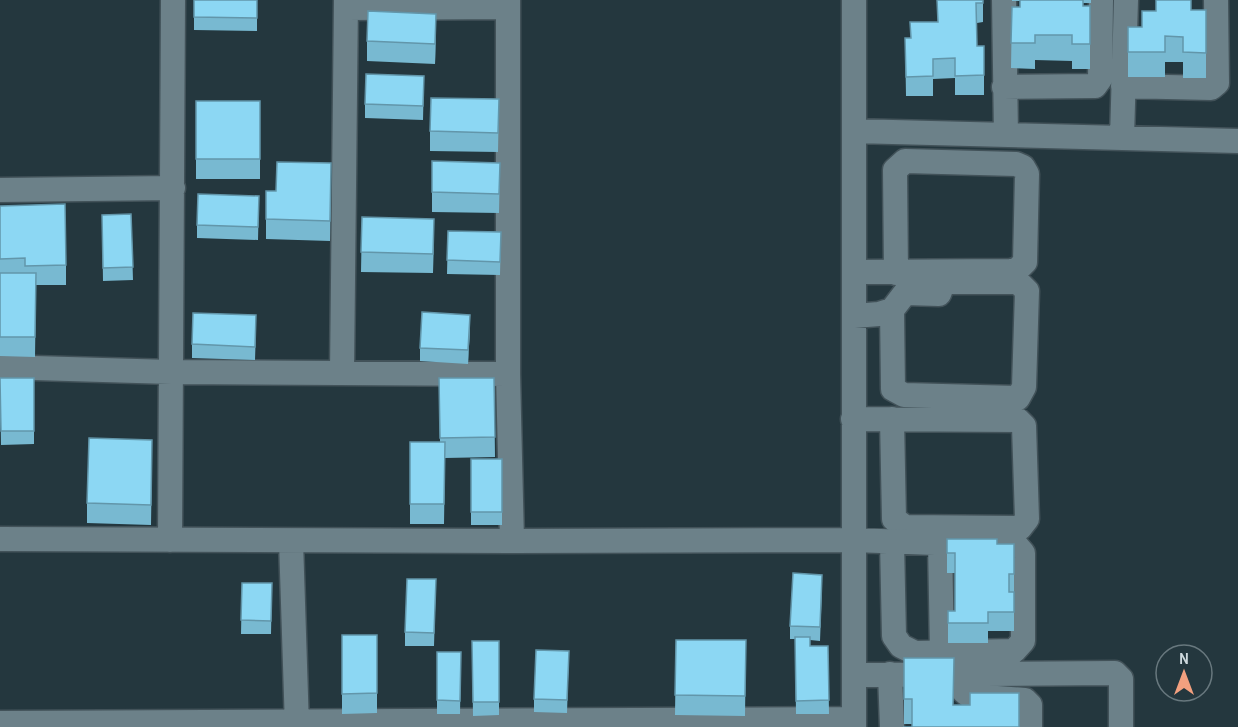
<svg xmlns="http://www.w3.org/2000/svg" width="1238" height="727" font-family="'Archivo Narrow',sans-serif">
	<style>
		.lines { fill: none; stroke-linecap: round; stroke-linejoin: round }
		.minor-casing { stroke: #425259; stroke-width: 27 }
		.minor { stroke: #6c8189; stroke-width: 24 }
		.wall { fill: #78b9d1 }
		.shaded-wall { fill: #6296aa }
		.building { fill: #8cd7f3; stroke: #6296aa; stroke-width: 1.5 }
	</style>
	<rect width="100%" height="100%" fill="#24373e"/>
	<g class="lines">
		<defs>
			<path id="minor" d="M508,0V374L512,541
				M1004,0L1006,135
				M346,8L508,7
				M1123,86L1211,88L1217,83L1216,0
				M1004,87L1095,86L1100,79L1101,0
				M854,131L1238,141
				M1122,138L1126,0
				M0,190L173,188
				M854,272L1011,271L1018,269L1025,262L1027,174L1023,167L1016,164L905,161L895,170L896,273
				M854,316L879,314L892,310L905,293L939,294L942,286L947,282H1018L1027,291L1024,387L1018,398L904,395L893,389L892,310
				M0,367L171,372L508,374
				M342,373L346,0
				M853,419L1018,420L1024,426L1027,519L1020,528L905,527L894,519L892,419
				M0,539L512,541L853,540L1017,546L1023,553V641L1014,651L915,653L901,646L894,636L892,542
				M170,540L173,0
				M291,541L297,727
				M940,543L942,652
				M890,674L892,727
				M959,674C959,685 960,690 970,696L1025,700L1030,705V727
				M854,675L1115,673L1121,679V727
				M0,723L854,719
				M854,727V0"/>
		</defs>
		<use href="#minor" class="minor-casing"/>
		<use href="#minor" class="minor"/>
	</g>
	<path class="wall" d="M194,0H257V31L194,30Z
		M983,0V22L977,23V46H984V95H955V78L933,79V96H906L905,38H910L937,22Z
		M1012,0H1091V3H1083V6H1090V69H1072V61L1035,60V69L1011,68L1012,7H1020V1H1012Z
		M1191,10H1206V78H1183V62H1165V77H1128V27H1142L1156,11Z
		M436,34L435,64L367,61V41Z
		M424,76L423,120L365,118V104Z
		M499,99L498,152L430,151V131Z
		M196,101H260V179H196Z
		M432,161L500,163L499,213L432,212Z
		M331,163L330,241L266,239V191H276Z
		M259,196L258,240L197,238V225Z
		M0,206L66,265V285H36L35,357L0,356Z
		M131,214L133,280L103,281L102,215Z
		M362,217L434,239L433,273L361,272Z
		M448,231L501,232L500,275L447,274Z
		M256,329L255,360L192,358V344Z
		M470,329L468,364L420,361V348Z
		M0,378H34V444L1,445Z
		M439,378H494L495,457L445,458L444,524H410V442H440Z
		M471,459H502V525H471Z
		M152,460L151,525L87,523V503Z
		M947,539L997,544H1014V631H988V643H948V611H955V573H947Z
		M436,579L434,646H405V632Z
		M242,583H272L271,634H241Z
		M822,588L820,641L810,640V646H828L829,714H796L795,639H790V626Z
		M342,635H377V713L342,714Z
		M676,640H746L745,716L675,715Z
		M472,641H499V715L473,716Z
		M569,651L567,713L534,712V699Z
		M437,652H461L460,714H437Z
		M904,658L953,705H970L1019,693L912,727V724H904Z"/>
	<path class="shaded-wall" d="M436,14V34L435,64V44Z
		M470,315V329L468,364V350Z"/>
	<path class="building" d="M194,0H257V18L194,17Z
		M937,0H983V3H976L977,46H984V75L955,76V58L933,59V76L906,77L905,38H911L910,22H938Z
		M1020,0H1083V6H1090V44H1072V35H1035V43H1011L1012,7H1020Z
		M1156,0H1191V10H1206V53L1183,52V37L1165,36V52H1128V27H1142V11H1156Z
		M368,11L436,14L435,44L367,41Z
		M366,74L424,76L423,106L365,104Z
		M431,98L499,99L498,133L430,131Z
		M196,101H260V159H196Z
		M432,161L500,163L499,194L432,192Z
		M277,162L331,163L330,221L266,219V191H276Z
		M198,194L259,196L258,227L197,225Z
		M65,204L66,265L25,266V258L0,259V206Z
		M131,214L133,267L103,268L102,215Z
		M362,217L434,219L433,254L361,252Z
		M448,231L501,232L500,262L447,260Z
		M0,273H36L35,337H0Z
		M422,312L470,315L468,350L420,348Z
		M193,313L256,315L255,347L192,344Z
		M0,378H34V431H1Z
		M439,378H494L495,437L440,438Z
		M89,438L152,440L151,505L87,503Z
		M410,442H445L444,504H410Z
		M471,459H502V512H471Z
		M947,539H997V544H1014V574H1009V592H1014V612H988V623H948V611H955V553H947Z
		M793,573L822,575L820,627L790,626Z
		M407,579H436L434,633L405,632Z
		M242,583H272L271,621L241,620Z
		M342,635H377V693L342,694Z
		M795,637H810V646H828L829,700L796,701Z
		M676,640H746L745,696L675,695Z
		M472,641H499V702H473Z
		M536,650L569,651L567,700L534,699Z
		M437,652H461L460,701L437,700Z
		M904,658H954L953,705H970V693H1019V727H903H912V699H904Z"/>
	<g transform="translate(1184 673)"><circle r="28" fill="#24373e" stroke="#68787e" stroke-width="1.5"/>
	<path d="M0-4.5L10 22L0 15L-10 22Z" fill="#f2a07f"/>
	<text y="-9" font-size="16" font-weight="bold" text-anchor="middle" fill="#ced9dd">N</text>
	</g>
</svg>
